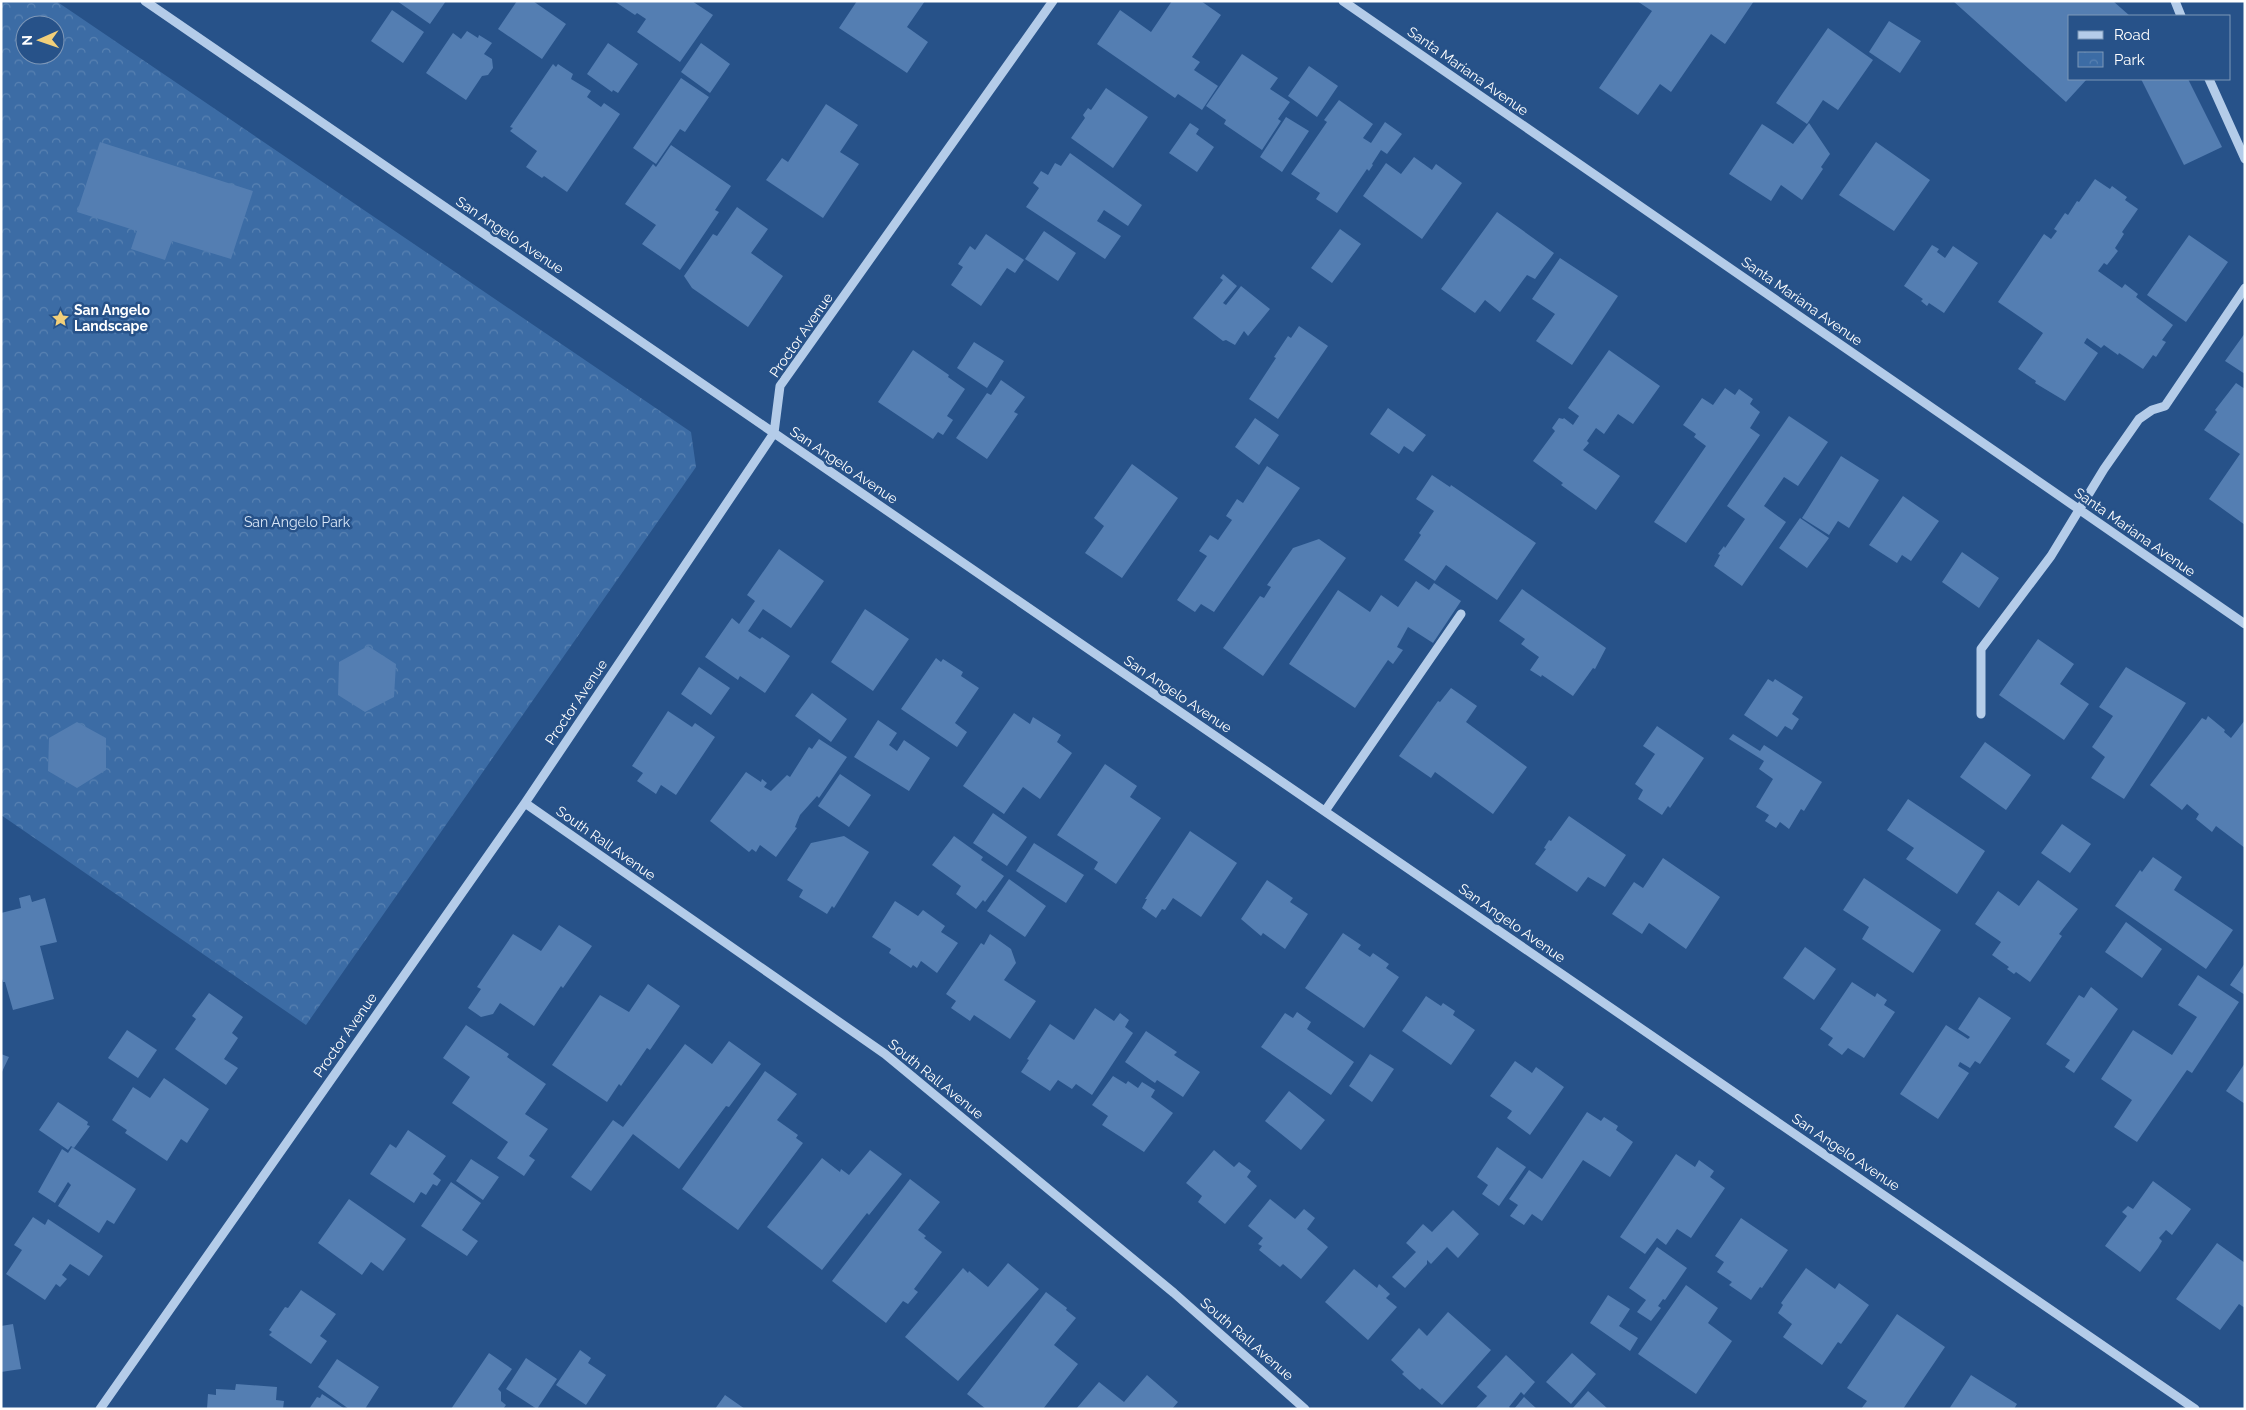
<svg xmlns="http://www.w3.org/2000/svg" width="2246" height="1410" font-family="Raleway,sans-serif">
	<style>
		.park { fill: url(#park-crowns); fill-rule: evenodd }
		.building { fill: #547eb2 }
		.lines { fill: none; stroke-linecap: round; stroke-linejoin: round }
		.minor { stroke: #b4cce9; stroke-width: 9 }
		.labels { text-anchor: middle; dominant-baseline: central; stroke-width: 5; stroke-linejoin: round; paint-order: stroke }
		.street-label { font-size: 14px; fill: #fff; stroke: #275289 }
		.poi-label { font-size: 14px; font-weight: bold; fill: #fff; stroke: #275289; text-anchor: start }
		.park-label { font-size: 14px; fill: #d8e6f7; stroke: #275289 }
	</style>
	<defs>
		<pattern id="park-crowns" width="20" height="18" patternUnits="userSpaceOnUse" patternTransform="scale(1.25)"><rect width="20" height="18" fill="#3c6ca5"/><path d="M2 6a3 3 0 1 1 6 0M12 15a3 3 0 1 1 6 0" fill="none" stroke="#5982b2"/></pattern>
	</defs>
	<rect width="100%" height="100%" fill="#275289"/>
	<path class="park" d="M1,1H56L691,432L696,467L306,1025L1,815ZM25,25H55V55H25Z"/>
	<path class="building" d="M397,1H446L430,24Z
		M517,1H533L566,24L542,59L498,29Z
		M614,1H692L713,15L680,62L637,32L646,19L637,13L635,15Z
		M857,1H925L907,27L928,42L907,73L839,28Z
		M1172,1H1201L1221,15L1192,57L1200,62L1194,70L1218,86L1202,110L1178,94L1175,98L1097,44L1120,10L1151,32Z
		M1637,1H1754L1725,44L1711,34L1671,92L1660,84L1638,115L1599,88L1652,11Z
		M1953,1H2113L2130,16H2070V79H2087L2066,102Z
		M392,10L424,32L403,63L371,41Z
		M1889,21L1921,41L1900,73L1869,52Z
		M1828,28L1873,60L1838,110L1823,100L1807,124L1776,103Z
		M467,31L478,38L479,35L492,43L484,54L492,59L493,68L488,75L482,76L466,100L426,73L453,33L461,39Z
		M608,43L638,64L618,93L613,90L612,92L587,74Z
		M701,43L730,64L710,93L681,72Z
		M1242,54L1278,78L1270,89L1290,102L1278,119L1281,121L1262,150L1224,124L1226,120L1206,106Z
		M553,64L556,67L558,64L573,74L571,79L591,91L587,97L601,107L604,103L620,114L567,192L544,176L542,178L526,167L537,151L510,131L513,128L510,127Z
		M1309,66L1338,86L1317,117L1288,96Z
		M681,78L709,97L685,132L680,129L656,164L633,148Z
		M2141,79H2188L2222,147L2184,165Z
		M1106,88L1148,117L1113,168L1071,138L1085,118L1083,115L1088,108L1091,110Z
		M1339,100L1373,124L1363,138L1371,143L1385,122L1402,134L1387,154L1381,150L1372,164L1373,165L1369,171L1367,169L1337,213L1316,199L1320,193L1291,174L1327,122L1324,120Z
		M826,104L858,125L840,152L859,164L823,218L766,180L782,158L788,162Z
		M1286,117L1309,131L1282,172L1260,157Z
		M1190,123L1199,129L1196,134L1214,147L1197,172L1169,153Z
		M1809,123L1830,154L1821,167L1823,169L1802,200L1781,185L1771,201L1729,174L1762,124L1793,144Z
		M100,142L253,191L231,259L172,241L165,260L131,249L137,231L77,212Z
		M1876,142L1930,180L1894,231L1839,195Z
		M671,145L731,186L715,210L719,212L680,270L642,244L656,225L625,204L653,164L656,167Z
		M1070,153L1142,205L1128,226L1104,210L1097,221L1121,236L1105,259L1026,207L1039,188L1033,183L1041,171L1048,175L1055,163L1061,166Z
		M1414,157L1432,170L1436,164L1462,183L1422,239L1363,196L1386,163L1401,174Z
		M2095,179L2110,189L2112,186L2127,197L2125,200L2138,209L2122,232L2124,234L2115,248L2118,251L2107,265L2104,263L2098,271L2122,288L2125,284L2138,294L2136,297L2173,325L2162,340L2166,342L2156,357L2153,355L2143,369L2119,353L2118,355L2104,345L2101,348L2087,338L2084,343L2098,353L2065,401L2035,383L2036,381L2018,369L2043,333L1998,302L2044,234L2051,239L2057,231L2054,229L2065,213L2068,215L2077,201L2079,202Z
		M737,207L768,229L751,253L783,276L748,327L692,288L684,276L713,234L717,236Z
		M1497,212L1554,253L1535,279L1527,275L1500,312L1485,300L1475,313L1441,289Z
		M1340,229L1361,244L1332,283L1311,268Z
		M1044,231L1076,253L1058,281L1025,259Z
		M986,234L1024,260L1015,273L1007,268L981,306L951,285L963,267L958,264L970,246L975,250Z
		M2189,235L2228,262L2186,322L2147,295Z
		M1932,245L1939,249L1937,252L1945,258L1953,246L1978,263L1944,313L1929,303L1927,306L1921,301L1923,299L1904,286Z
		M1560,258L1618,296L1572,365L1536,341L1555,314L1532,299Z
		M1223,274L1237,286L1223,303L1226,305L1241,286L1270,309L1248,336L1244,331L1235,345L1226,340L1223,341L1193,318L1223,280L1220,278Z
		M1299,326L1328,346L1278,419L1249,399L1276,358L1274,357L1288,336L1291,338Z
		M2245,333V374L2225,361Z
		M974,342L1004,361L987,388L957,368Z
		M913,350L949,375L948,377L965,389L947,416L953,420L943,435L938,432L933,439L878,402Z
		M1609,350L1660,386L1633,424L1618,414L1604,434L1596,428L1587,441L1589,443L1583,450L1620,476L1596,510L1561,485L1563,483L1533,461L1555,431L1552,428L1559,418L1563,419L1564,418L1573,425L1579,416L1568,408Z
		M1001,380L1025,397L1014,412L1018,414L987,459L956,438L987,393L991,395Z
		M2236,383L2245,389V525L2209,499L2240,454L2204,430L2217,412L2215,410Z
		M1725,388L1735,395L1739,389L1753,399L1750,404L1760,412L1750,428L1760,435L1686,543L1654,522L1706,446L1694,437L1696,434L1683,425L1702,398L1713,405Z
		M1388,408L1426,435L1413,452L1404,446L1399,454L1370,434Z
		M1789,416L1828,442L1798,486L1784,477L1764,506L1786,522L1742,586L1714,566L1720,555L1718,554L1724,546L1725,548L1745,519L1727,506Z
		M1255,418L1279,435L1259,465L1235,447Z
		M1841,456L1879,480L1849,528L1838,521L1829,535L1802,518Z
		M1132,464L1178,498L1122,578L1085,553L1104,526L1094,518Z
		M1267,466L1300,488L1214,612L1201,604L1195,612L1177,600L1207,556L1199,551L1210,535L1218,540L1232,520L1226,516L1237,499L1243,503Z
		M1432,475L1450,487L1451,485L1536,543L1497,600L1446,565L1435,581L1404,560L1421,535L1419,533L1434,511L1416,499Z
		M1903,496L1939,521L1911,561L1902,555L1897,563L1869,545Z
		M1800,518L1829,538L1807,568L1779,548Z
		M1319,539L1346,558L1263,676L1223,648L1260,596L1264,598L1271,587L1267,585L1293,548Z
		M779,549L824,581L791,628L763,609L748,631L760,639L762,637L790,656L765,693L740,676L738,680L705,657L732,618L739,624L755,601L747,595Z
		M1962,552L1999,578L1979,608L1942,582Z
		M1416,581L1429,590L1434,583L1461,601L1433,643L1408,627L1397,647L1403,650L1393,664L1388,660L1355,708L1289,664L1338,590L1370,612L1381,595L1398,607Z
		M1522,589L1606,648L1595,669L1593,668L1573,696L1542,675L1541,677L1530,670L1539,657L1521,644L1525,639L1499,621Z
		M865,609L909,639L873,691L831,662Z
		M2038,639L2074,664L2060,684L2089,704L2064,740L1999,695Z
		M368,646L396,664L394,697L365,712L338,695L339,662Z
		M936,658L941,662L943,659L963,672L961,676L979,688L955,723L967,732L957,747L901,709Z
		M699,667L730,688L711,715L681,694Z
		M2126,667L2186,703L2124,799L2091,778L2105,757L2092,747L2113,716L2099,707Z
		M1768,679L1773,682L1775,679L1803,697L1792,714L1799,719L1792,730L1785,726L1777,737L1744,715Z
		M1451,688L1477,706L1466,722L1527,767L1493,814L1435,772L1431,778L1399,756L1438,701L1440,702Z
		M812,693L847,719L831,742L795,716Z
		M668,711L692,727L695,723L715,737L676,795L661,785L656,794L637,781L643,773L632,766Z
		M1014,713L1030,724L1033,717L1061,735L1057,742L1072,753L1040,799L1023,787L1004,814L963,786Z
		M2208,716L2225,730L2224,732L2231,738L2245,720V848L2216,826L2212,832L2196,819L2199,814L2187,804L2182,810L2150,785L2202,718L2206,720Z
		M878,720L897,733L889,745L897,751L904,740L930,758L909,791L854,757Z
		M77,722L106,738V770L77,788L48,771L49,738Z
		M1657,726L1704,758L1670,808L1668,806L1662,815L1638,799L1643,790L1635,784L1655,754L1643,746Z
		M1733,734L1760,751L1764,745L1822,782L1804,811L1801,809L1789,829L1780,822L1776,828L1765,821L1769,815L1756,807L1773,779L1759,769L1764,761L1729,739Z
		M819,739L847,757L819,798L817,796L800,815L795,827L797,828L776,857L760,845L756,852L752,849L749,852L710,821L746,772L761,782L762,779L767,783L764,787L771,791L787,775L790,777L809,747L812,749Z
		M1985,742L2031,775L2006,810L1960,777Z
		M1105,764L1137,786L1130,797L1161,818L1116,884L1094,869L1098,862L1057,835Z
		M840,774L871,795L849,827L818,806Z
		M1908,799L1985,851L1957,894L1906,859L1914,848L1887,830Z
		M993,813L1027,837L1007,866L973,843Z
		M1569,816L1626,855L1605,887L1588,877L1577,892L1535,864L1546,849L1544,848L1549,840L1551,841Z
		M2062,824L2091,844L2070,873L2041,853Z
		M1190,831L1237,863L1201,917L1173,898L1165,910L1162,909L1156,918L1142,908L1147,899H1145Z
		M844,836L869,852L834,908L832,906L827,914L799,897L803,890L787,880L811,843Z
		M954,836L983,857L981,860L1004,876L985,902L983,900L976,909L956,894L961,886L932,865Z
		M1034,843L1084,875L1066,903L1016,871Z
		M2153,857L2182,877L2174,890L2233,930L2206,969L2115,906L2140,870L2142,872Z
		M1663,858L1720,897L1686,949L1649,923L1642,934L1612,914L1634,882L1643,888Z
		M1864,878L1941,930L1913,973L1862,939L1869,927L1843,910Z
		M1009,879L1046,906L1025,937L987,911Z
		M1267,880L1293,898L1290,902L1308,914L1285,949L1263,933L1261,936L1241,919Z
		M2038,880L2078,909L2059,934L2062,936L2030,982L2016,972L2014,974L2007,969L2009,967L1992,955L2001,942L1975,924L1998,891L2019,906Z
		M30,895L32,902L45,898L57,942L40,946L54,999L13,1010L5,982H3L1,976V913L21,908L19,898Z
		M895,901L918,916L923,910L945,926L941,932L958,943L937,973L921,961L917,968L913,965L911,968L889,953L891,949L872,937Z
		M2126,922L2162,949L2142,978L2105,952Z
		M559,925L592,946L563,988L561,986L534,1026L500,1003L493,1014L481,1017L468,1008L481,989L477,987L513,934L541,951Z
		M1343,933L1361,945L1358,949L1370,957L1373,953L1389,964L1386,968L1399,977L1364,1028L1305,988Z
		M990,934L1011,949L1016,963L1004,980L1036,1001L1010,1039L974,1015L970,1021L951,1008L956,1001L946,994L981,943L984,945Z
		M1805,947L1836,969L1814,1000L1783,978Z
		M2245,963V995L2230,985Z
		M2198,975L2239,1002L2192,1073L2187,1070L2137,1142L2114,1127L2132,1100L2101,1079L2133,1030L2172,1055L2197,1017L2178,1005Z
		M1852,982L1875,997L1877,993L1887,1000L1884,1005L1895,1012L1864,1058L1848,1048L1842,1055L1828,1045L1833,1038L1820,1029Z
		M648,984L680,1006L650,1050L647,1048L621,1086L619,1084L607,1102L552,1065L600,995L629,1012Z
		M2091,987L2118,1009L2074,1073L2065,1067L2070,1060L2046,1044L2079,995L2084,998Z
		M209,993L243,1017L232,1033L238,1038L224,1059L238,1068L226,1085L175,1049L196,1019L192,1016Z
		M1426,996L1441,1006L1443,1003L1455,1011L1453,1015L1475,1030L1451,1065L1402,1031Z
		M1979,997L2011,1018L1980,1064L1975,1061L1970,1068L1960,1062L1958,1066L1969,1073L1938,1119L1900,1094L1946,1025L1968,1039L1970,1037L1958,1029Z
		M1095,1008L1114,1021L1120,1013L1129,1020L1125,1027L1133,1033L1092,1095L1076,1084L1072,1089L1058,1080L1050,1091L1021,1072L1029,1060L1027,1059L1050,1024L1074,1040Z
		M1297,1012L1311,1022L1307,1029L1354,1062L1331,1095L1261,1047L1285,1013L1293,1018Z
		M466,1025L509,1054L507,1057L546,1084L525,1114L548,1129L529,1156L535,1160L524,1176L497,1158L508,1142L452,1103L470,1077L443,1058Z
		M127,1030L157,1050L138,1078L108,1058Z
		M1146,1031L1177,1052L1174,1055L1200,1072L1183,1097L1157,1080L1155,1083L1125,1062Z
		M729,1041L761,1064L729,1107L726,1106L679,1169L633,1134L591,1191L571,1177L613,1120L623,1127L685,1044L712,1064Z
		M1,1054L9,1057L1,1074Z
		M1370,1054L1394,1069L1372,1102L1349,1086Z
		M1515,1061L1532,1073L1536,1067L1564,1087L1530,1135L1507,1118L1512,1111L1490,1096Z
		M2245,1063V1104L2226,1091Z
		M765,1071L797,1094L777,1120L798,1135L796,1138L803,1143L738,1230L682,1189Z
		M1113,1076L1126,1084L1128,1081L1138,1088L1142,1082L1155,1090L1151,1097L1173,1113L1144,1152L1102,1125L1108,1116L1092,1105Z
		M164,1078L209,1109L187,1143L181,1139L167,1161L125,1133L127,1130L112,1120L133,1087L150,1098Z
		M1289,1091L1325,1120L1301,1150L1265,1121Z
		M58,1102L88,1122L87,1125L90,1126L74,1148L71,1146L68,1150L39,1130Z
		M1587,1112L1601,1121L1604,1117L1618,1126L1616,1130L1633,1142L1610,1177L1583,1160L1542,1221L1532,1214L1524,1225L1510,1216L1518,1205L1509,1199L1529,1170L1542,1179Z
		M408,1130L446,1156L433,1174L441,1180L437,1186L433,1184L426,1195L421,1192L414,1203L370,1174L390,1144L396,1148Z
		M72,1147L136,1189L114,1224L107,1220L99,1233L58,1206L71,1185L68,1182L55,1203L38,1192L62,1149L68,1153Z
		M1497,1147L1526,1167L1499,1206L1482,1194L1488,1185L1477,1177Z
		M870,1150L902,1174L869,1215L867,1213L822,1270L767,1227L822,1158L840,1172L841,1169L849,1175Z
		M1214,1150L1234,1167L1239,1162L1251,1171L1247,1177L1257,1186L1225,1224L1198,1202L1202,1196L1186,1183Z
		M1676,1154L1695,1167L1699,1160L1714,1171L1710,1177L1725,1188L1691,1238L1677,1229L1666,1245L1657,1238L1645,1254L1620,1237Z
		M471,1159L499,1177L483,1200L456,1181Z
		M910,1179L940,1202L918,1230L926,1236L924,1238L942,1252L914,1289L918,1292L908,1304L903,1301L886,1323L832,1281Z
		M2153,1181L2191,1209L2172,1235L2166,1230L2159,1238L2162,1241L2158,1248L2140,1272L2105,1246L2127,1216L2122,1212L2128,1206L2133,1209Z
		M451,1182L481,1203L462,1230L478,1241L467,1256L421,1226Z
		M349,1199L406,1239L383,1271L371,1262L362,1275L318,1243Z
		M1270,1199L1295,1219L1304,1209L1315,1218L1307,1229L1328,1247L1301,1279L1283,1264L1280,1267L1259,1250L1262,1246L1258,1244L1263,1238L1248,1226Z
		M1453,1210L1479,1234L1458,1258L1447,1247L1431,1264L1427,1260V1264L1405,1288L1392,1277L1416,1252L1406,1243L1423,1224L1432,1232Z
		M33,1217L45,1225L48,1219L103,1256L89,1276L70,1264L62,1275L67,1279L60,1287L56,1284L45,1300L6,1274L22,1250L14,1245Z
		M1741,1218L1788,1250L1762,1288L1760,1287L1751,1300L1729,1285L1732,1282L1717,1272L1724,1262L1715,1256Z
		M2217,1243L2245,1263V1308L2239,1304L2220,1330L2176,1299Z
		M1657,1247L1687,1268L1665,1300L1663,1299L1658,1306L1661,1308L1651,1321L1637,1312L1646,1300L1629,1288Z
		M1008,1263L1039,1289L958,1381L905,1337L963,1268L968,1273L969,1271L988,1287Z
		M1806,1268L1835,1289L1839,1283L1869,1305L1841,1344L1838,1342L1822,1365L1783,1337L1792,1324L1778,1313L1783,1305L1781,1303Z
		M1354,1269L1377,1288L1379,1284L1390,1294L1386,1298L1397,1307L1368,1340L1325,1302Z
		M1686,1285L1718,1308L1708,1323L1732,1341L1696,1394L1638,1354Z
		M301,1290L336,1314L320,1336L327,1341L311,1364L269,1335L272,1332L269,1330L285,1307L288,1308Z
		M1046,1292L1067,1308L1066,1310L1076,1318L1054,1345L1078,1364L1043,1409H986L967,1394Z
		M1608,1295L1630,1309L1619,1326L1638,1338L1630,1351L1590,1323Z
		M1448,1312L1491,1350L1442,1405L1422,1388L1420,1390L1402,1374L1404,1372L1391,1360L1419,1328L1427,1336Z
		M1897,1314L1945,1347L1903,1409H1861L1867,1401L1847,1388Z
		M13,1324L21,1369L1,1372V1326Z
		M580,1350L591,1358L588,1363L606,1375L586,1405L556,1385Z
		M489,1353L512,1369L498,1389L501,1392V1401L506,1405L503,1409H451Z
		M1572,1353L1596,1374L1571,1404L1546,1382Z
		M1506,1355L1535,1382L1524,1395L1521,1392L1509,1407L1511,1409H1475L1487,1396L1477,1387Z
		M526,1358L557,1379L537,1409L506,1389Z
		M337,1359L379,1387L365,1409H349L318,1387Z
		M1147,1375L1178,1402L1172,1409H1076L1099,1382L1124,1402Z
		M1971,1375L2017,1404L2014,1409H1949Z
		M236,1384L277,1387L276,1400L284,1401L283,1409H207L208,1394L216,1395V1389L235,1390Z
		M1588,1391L1608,1409H1572Z
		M322,1394L345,1409H309L317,1397L320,1398Z
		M725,1395L745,1409H715Z
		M1524,1397L1537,1409H1514Z"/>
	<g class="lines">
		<path class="minor" d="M145,1L2195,1409
			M1343,1L2245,624
			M2175,1L2181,16
			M2209,79L2245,159
			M1981,714V649L2051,556L2104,469L2139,419L2152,410L2165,406L2245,288
			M525,803L885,1054L1174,1293L1305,1409
			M1325,811L1461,614
			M100,1409L525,803L774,433L780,386L1053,1"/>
	</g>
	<defs>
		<symbol id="sight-bare" viewBox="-9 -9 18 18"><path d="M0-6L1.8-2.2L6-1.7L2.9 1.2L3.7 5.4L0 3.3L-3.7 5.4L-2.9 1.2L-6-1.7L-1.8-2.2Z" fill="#f1cf7a" stroke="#275289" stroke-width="2.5" paint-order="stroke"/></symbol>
	</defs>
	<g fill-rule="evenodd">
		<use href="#sight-bare" x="48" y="306" width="25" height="25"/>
	</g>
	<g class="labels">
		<g class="street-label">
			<text transform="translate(1468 71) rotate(35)">Santa Mariana Avenue</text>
			<text transform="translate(510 235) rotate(34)">San Angelo Avenue</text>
			<text transform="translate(1802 301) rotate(35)">Santa Mariana Avenue</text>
			<text transform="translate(801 335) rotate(-55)">Proctor Avenue</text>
			<text transform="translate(844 465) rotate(34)">San Angelo Avenue</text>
			<text transform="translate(2135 532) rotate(35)">Santa Mariana Avenue</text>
			<text transform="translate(1178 694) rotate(34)">San Angelo Avenue</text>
			<text transform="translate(576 702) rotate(-56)">Proctor Avenue</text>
			<text transform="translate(606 843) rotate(35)">South Rall Avenue</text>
			<text transform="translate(1512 923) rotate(35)">San Angelo Avenue</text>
			<text transform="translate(345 1035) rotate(-55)">Proctor Avenue</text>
			<text transform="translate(936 1079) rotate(39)">South Rall Avenue</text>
			<text transform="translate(1846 1152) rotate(34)">San Angelo Avenue</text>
			<text transform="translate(1247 1339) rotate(41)">South Rall Avenue</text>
		</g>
		<g class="poi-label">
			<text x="74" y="310">San Angelo<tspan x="74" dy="16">Landscape</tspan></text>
		</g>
		<g class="park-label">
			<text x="297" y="522">San Angelo Park</text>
		</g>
	</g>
	<rect width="2246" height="1410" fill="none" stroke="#ffffff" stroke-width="5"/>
	<rect x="2068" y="15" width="162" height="65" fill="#275289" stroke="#7d97b8"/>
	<rect x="2078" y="31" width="25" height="8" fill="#b4cce9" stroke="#7d97b8"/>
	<text x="2114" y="40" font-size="15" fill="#ffffff">Road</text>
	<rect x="2078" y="52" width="25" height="15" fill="url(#park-crowns)" stroke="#7d97b8"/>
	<text x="2114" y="65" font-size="15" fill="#ffffff">Park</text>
	<g transform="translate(40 40) rotate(268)"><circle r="24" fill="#275289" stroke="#7d97b8"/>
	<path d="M0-4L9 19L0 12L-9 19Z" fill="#f1cf7a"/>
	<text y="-8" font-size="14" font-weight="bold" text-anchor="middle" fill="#ffffff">N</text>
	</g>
</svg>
